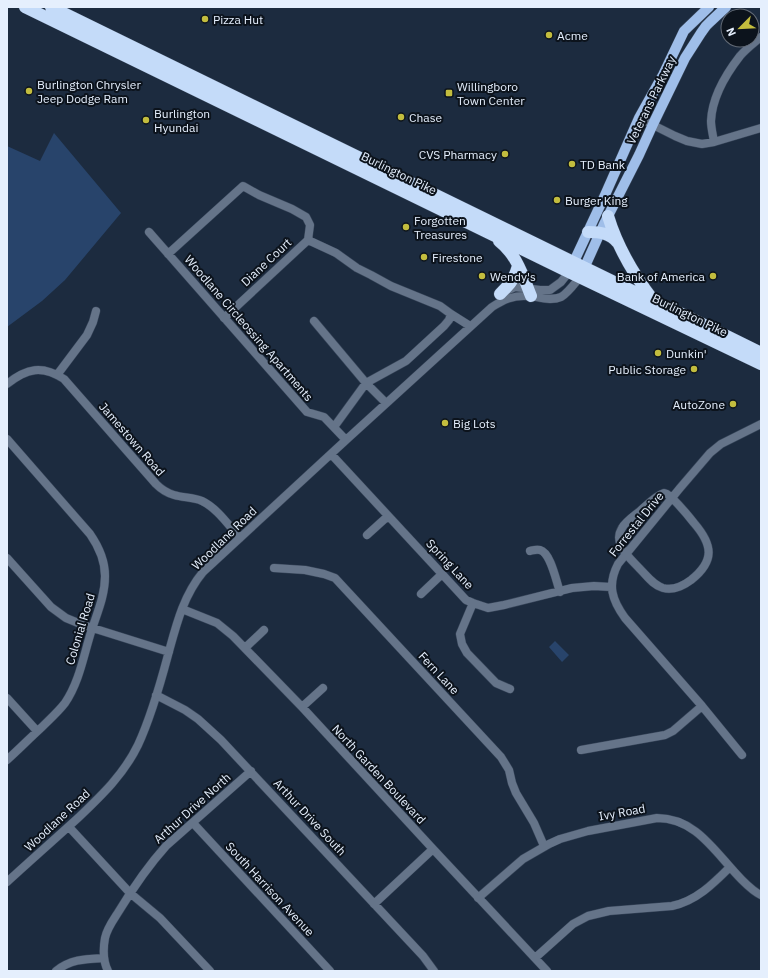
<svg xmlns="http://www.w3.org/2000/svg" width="768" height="978" font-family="'IBM Plex Sans',sans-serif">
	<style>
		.green { fill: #28446b }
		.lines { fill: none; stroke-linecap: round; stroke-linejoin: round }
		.minor-casing { stroke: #38465a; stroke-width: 9 }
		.major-casing { stroke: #38465a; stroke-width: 11 }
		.highway-casing { stroke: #38465a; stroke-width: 13 }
		.minor { stroke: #657489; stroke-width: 8 }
		.major { stroke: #9fbee9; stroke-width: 10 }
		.highway { stroke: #c4dbf9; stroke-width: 12 }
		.poi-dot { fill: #c3bd3e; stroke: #0c131c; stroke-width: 1.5 }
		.labels { text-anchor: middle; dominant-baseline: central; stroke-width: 4; stroke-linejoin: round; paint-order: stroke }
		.poi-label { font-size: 12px; fill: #e5effd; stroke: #0c131c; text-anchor: start }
		.street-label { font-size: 12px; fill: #e5effd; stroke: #0c131c }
	</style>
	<rect width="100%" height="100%" fill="#1c2b3f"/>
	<path class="green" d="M54,133L121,213L65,280L42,301L7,327V146L40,161Z
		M555,641L569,655L562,662L549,647Z"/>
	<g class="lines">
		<defs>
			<path id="minor" d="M639,118L675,136L687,141L702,144L714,142L761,128
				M714,142C713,135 711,128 711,121C712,98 726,74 740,56C746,49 754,43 761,37
				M149,232L307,412L324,417L346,440
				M308,240L336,253L357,268L371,275L391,286L440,306L451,314L449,320L444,326L406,361L366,383L334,427
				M168,254L243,186L259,195L292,209L306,217L310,225L308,240
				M504,292L515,287L540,290H550L561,282L569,272
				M451,314L470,326
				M224,318L308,240
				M314,321L366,383L386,403
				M57,375L87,335L93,322L96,311
				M7,384C27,368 42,365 64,379L156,484C161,489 167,493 174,495C184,498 193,497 202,501C217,508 229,526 240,538
				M7,439L90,534C99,547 105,560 105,576C105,595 98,611 92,629C84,653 80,681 65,703C58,712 50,719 42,727C30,738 19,749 7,760
				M331,454L442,574L466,600L473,603L488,608L504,605L572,588L594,586L611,587
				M664,493L667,494L672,498C680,506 687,514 694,523C713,545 715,561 691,580C683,586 674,591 663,588C653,585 647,576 640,569C630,558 612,544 622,528C626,521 634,516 640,511C647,505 655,496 664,493Z
				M367,535L388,516
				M530,551C534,550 536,549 540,550C551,553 556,581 560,592
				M7,558L51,607L66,618L83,625L169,652
				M274,568L305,570L324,574L335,578L501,757L509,770L512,783L516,793L534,823L544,846
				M421,594L442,574
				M473,603L460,634L462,644L467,653L496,683L510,689
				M182,609L217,623L233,636L302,707L433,849L547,971
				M245,648L264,630
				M156,695L185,710L198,719L221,740L423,956L434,971
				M7,698L37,731
				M302,707L323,688
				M581,750L665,735L673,731L702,706
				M742,755L702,706L625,618C612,600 607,585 618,564L680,488L710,453L721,444L761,424
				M193,823L330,971
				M69,827L130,893L160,918L210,971
				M7,882C31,860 55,839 79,817C102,795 124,774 138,745C151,717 160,685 168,655C176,626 183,596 203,572L346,440L492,307C503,300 513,295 527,296C537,296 550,302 561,297C568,293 575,283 580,277
				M478,898L523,859L549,844L560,839L588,831L657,818C697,818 716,854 742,880C748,886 754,892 761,895
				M374,904L433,849
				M535,958L573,924L588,916L609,911L672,906C696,901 713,884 730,867
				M56,971C71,959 86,959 104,958
				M108,971C103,961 103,949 105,938C107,928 114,919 119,911C133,888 148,866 166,846L251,771"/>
			<path id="major" d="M571,268L605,195L639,118L663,75L684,31L709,7
				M582,273L604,224L639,155L654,122L685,58L701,33L706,26L710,22L726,7"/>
			<path id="highway" d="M25,7L569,272L761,364
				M51,7L655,302L684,315L761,353
				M608,216C617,246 634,275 653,300
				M588,232C600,232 610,233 618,243
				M499,241C517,255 523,276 531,296
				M500,294C510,284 514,280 518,266"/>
		</defs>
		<use href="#minor" class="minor-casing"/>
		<use href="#major" class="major-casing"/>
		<use href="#highway" class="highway-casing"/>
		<use href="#minor" class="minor"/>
		<use href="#major" class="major"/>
		<use href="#highway" class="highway"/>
	</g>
	<g class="poi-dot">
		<circle cx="205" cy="19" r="4"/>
		<circle cx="549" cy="35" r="4"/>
		<circle cx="29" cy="91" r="4"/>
		<rect x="445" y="89" width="8" height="8" rx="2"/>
		<circle cx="401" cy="117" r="4"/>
		<circle cx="146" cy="120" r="4"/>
		<circle cx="505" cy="154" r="4"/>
		<circle cx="572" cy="164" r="4"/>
		<circle cx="557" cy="200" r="4"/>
		<circle cx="406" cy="227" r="4"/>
		<circle cx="424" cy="257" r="4"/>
		<circle cx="482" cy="276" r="4"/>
		<circle cx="713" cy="276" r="4"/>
		<circle cx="658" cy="353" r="4"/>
		<circle cx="694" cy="369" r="4"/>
		<circle cx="733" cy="404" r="4"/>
		<circle cx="445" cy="423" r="4"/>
	</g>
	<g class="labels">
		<g class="poi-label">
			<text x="213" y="19">Pizza Hut</text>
			<text x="557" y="35">Acme</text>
			<text x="37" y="84">Burlington Chrysler<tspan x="37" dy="14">Jeep Dodge Ram</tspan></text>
			<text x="457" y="86">Willingboro<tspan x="457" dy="14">Town Center</tspan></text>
			<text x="154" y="113">Burlington<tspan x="154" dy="14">Hyundai</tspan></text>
			<text x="409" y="117">Chase</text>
			<text x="497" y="154" text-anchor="end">CVS Pharmacy</text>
			<text x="580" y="164">TD Bank</text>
			<text x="565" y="200">Burger King</text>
			<text x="414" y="220">Forgotten<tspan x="414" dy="14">Treasures</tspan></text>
			<text x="432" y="257">Firestone</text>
			<text x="490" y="276">Wendy's</text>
			<text x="705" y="276" text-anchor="end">Bank of America</text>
			<text x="666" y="353">Dunkin'</text>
			<text x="686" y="369" text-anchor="end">Public Storage</text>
			<text x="725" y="404" text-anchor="end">AutoZone</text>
			<text x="453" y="423">Big Lots</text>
		</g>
		<g class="street-label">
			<text transform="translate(651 100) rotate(-64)">Veterans Parkway</text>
			<text transform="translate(399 173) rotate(26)">Burlington Pike</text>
			<text transform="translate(266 262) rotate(-43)">Diane Court</text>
			<text transform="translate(690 315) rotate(26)">Burlington Pike</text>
			<text transform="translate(249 328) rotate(49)">Woodlane Circleossing Apartments</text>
			<text transform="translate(132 439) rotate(49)">Jamestown Road</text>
			<text transform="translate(636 524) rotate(-51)">Forrestal Drive</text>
			<text transform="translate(224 538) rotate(-44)">Woodlane Road</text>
			<text transform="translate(450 564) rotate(47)">Spring Lane</text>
			<text transform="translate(80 629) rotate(-73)">Colonial Road</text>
			<text transform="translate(439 673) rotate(47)">Fern Lane</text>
			<text transform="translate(379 774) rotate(47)">North Garden Boulevard</text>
			<text transform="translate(192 808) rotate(-42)">Arthur Drive North</text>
			<text transform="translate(622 812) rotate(-10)">Ivy Road</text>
			<text transform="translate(310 817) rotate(47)">Arthur Drive South</text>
			<text transform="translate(57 820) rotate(-43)">Woodlane Road</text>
			<text transform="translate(270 889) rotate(47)">South Harrison Avenue</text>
		</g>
	</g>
	<rect width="768" height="978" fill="none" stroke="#e5effd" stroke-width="16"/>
	<g transform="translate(740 28) rotate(246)"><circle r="19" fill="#0c131c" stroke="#636b76"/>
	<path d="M0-3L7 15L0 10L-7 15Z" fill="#c3bd3e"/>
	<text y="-6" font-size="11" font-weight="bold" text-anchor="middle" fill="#e5effd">N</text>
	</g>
</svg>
